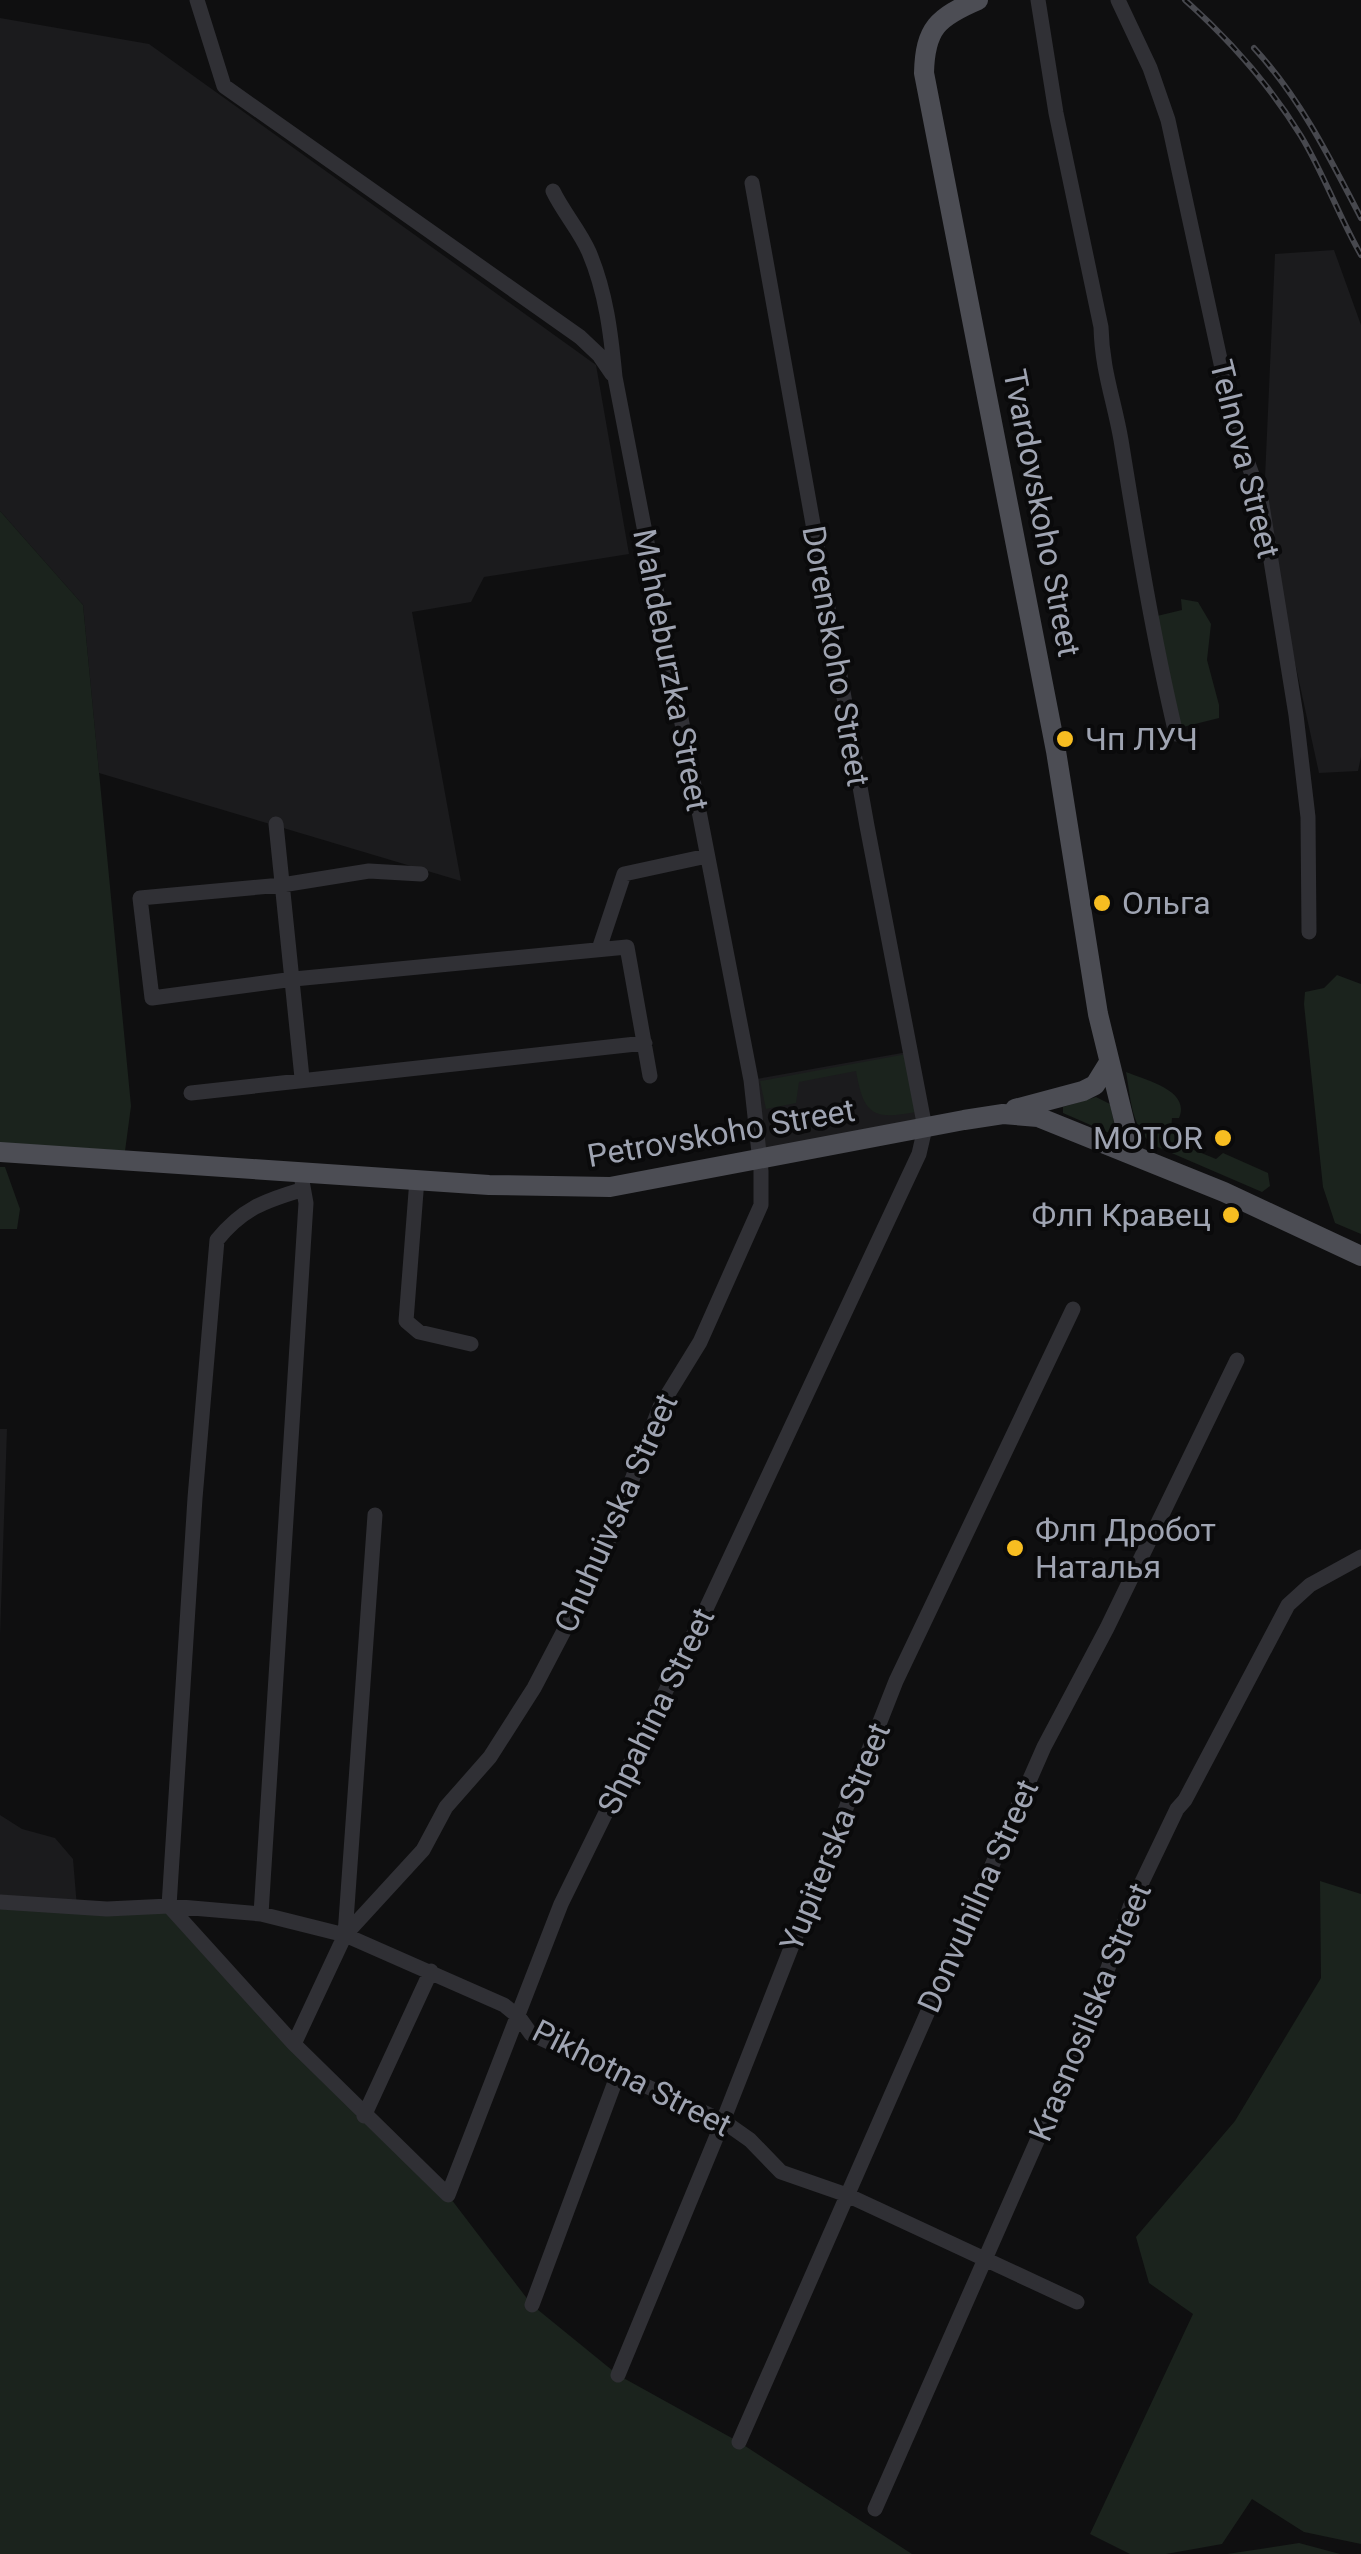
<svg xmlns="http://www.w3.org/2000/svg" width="1361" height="2554" font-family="Roboto,sans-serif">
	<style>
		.built { fill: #1b1b1d }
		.green { fill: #1b231d }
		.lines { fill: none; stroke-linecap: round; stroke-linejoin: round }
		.minor { stroke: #303035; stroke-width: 15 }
		.major { stroke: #4c4d54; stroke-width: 20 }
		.rail-casing { stroke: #47484e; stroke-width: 6 }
		.rail { stroke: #0a0a0b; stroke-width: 2.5; stroke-dasharray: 8; stroke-linecap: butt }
		.poi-dot { fill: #f7bd21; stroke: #0a0a0b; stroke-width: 4 }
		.labels { text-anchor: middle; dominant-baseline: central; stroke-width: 8; stroke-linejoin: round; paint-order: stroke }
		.street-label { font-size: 32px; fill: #9fa4b2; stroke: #0a0a0b }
		.poi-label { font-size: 32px; fill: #9fa4b2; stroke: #0a0a0b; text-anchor: start }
	</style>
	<rect width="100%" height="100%" fill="#0f0f10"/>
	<path class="built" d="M0,18L149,44L596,365L629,554L484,577L471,602L412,612L461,881L99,773L83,605L0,511Z
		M1334,250L1361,325V757L1358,771L1319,773L1265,525V478L1275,254Z
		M913,1051L926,1123L758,1152L751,1080Z
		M0,1429H7L0,1637Z
		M0,1815L22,1829L55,1838L73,1859L77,1907L0,1902Z"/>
	<path class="green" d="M0,511L83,605L131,1106L125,1151L0,1143Z
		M1181,599L1198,602L1211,624L1207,660L1219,705V718L1175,729L1157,616L1182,610Z
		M1337,975L1361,984V1234L1335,1223L1323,1187L1304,1004L1305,992L1324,988Z
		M912,1053L921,1111C875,1120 864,1118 856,1071L799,1082L796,1103L766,1109L760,1081Z
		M1126,1072C1145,1080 1191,1090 1179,1118H1172L1171,1132L1182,1136L1177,1143L1216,1159L1223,1153L1268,1173L1270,1186L1262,1192L1153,1145C1131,1127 1131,1099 1126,1072Z
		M1096,1097L1110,1104L1115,1127L1109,1133L1063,1113V1107Z
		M0,1167H5L20,1209L17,1229H0Z
		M1320,1881L1361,1894V2544L1304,2532L1252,2499L1222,2544L1166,2554H1130L1090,2534L1193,2314L1149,2283L1136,2237L1235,2121L1321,1978Z
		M0,1902L169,1906L448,2195L532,2305L618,2375L739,2442L912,2554H0Z
		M1299,2543L1340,2554H1227Z"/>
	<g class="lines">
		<path class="minor" d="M197,0L224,86L580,337L599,355L612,374
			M1038,0L1056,113L1101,327C1102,370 1114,400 1121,440C1137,539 1153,637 1176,734
			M1118,0L1150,68L1168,120L1235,428L1261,499L1296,715L1308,817L1309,932
			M276,824L302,1078
			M421,874L369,871L282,885L140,898L152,998L294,979L627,947L650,1076
			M599,949L624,874L707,856
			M191,1093L645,1043
			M417,1179L406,1321L419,1332L471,1344
			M301,1190C264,1201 242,1209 217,1240L195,1498L169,1906L294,2044L448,2195L561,1904L706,1609L919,1154L925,1128L867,826L752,183
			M0,1902L107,1909L169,1906L261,1914L345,1935L504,2005L519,2017L531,2034L723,2121L750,2140L781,2172L847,2195L1077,2302
			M261,1914L306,1203L302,1181
			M345,1935L375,1515
			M294,2044L345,1935L423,1850L446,1807L490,1757L534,1688L601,1560L660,1407L700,1342L761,1205V1171L751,1080L615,377C611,334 606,292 589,252C580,231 563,212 553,191
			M364,2116L431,1971
			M532,2305L619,2071
			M618,2375L723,2121L896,1681L1073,1309
			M739,2442L1044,1747L1107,1628L1237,1360
			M875,2509L1085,2032L1130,1907L1177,1809L1185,1800L1288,1605L1310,1585L1361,1557"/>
		<path class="major" d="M978,0C938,17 925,28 924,73L1056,751L1098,1014L1132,1153
			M1015,1109L1083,1091L1095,1085L1108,1064
			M0,1152L489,1185L610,1187L964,1120L1003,1114L1038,1117L1224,1192L1361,1256"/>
		<defs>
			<path id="rail" d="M1185,0C1231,41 1269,84 1301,136C1324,174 1339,217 1361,255
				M1254,48C1300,98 1330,158 1361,218"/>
		</defs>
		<use href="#rail" class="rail-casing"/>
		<use href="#rail" class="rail"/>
	</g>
	<g class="poi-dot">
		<circle cx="1065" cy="739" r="10"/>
		<circle cx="1102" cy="903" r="10"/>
		<circle cx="1223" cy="1138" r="10"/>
		<circle cx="1231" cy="1215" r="10"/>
		<circle cx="1015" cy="1548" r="10"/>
	</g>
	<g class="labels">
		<g class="street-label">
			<text transform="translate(1245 459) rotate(76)">Telnova Street</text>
			<text transform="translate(1042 513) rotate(79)">Tvardovskoho Street</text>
			<text transform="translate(836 656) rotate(80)">Dorenskoho Street</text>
			<text transform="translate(671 670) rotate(79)">Mahdeburzka Street</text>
			<text transform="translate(721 1133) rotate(-10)">Petrovskoho Street</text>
			<text transform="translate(616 1513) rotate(-66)">Chuhuivska Street</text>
			<text transform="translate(656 1711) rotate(-64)">Shpahina Street</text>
			<text transform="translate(835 1837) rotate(-68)">Yupiterska Street</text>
			<text transform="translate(978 1896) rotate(-66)">Donvuhilna Street</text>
			<text transform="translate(1090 2012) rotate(-68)">Krasnosilska Street</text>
			<text transform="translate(632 2078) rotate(27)">Pikhotna Street</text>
		</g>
		<g class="poi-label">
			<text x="1085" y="739">Чп ЛУЧ</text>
			<text x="1122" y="903">Ольга</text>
			<text x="1203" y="1138" text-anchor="end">MOTOR</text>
			<text x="1211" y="1215" text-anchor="end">Флп Кравец</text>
			<text x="1035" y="1530">Флп Дробот<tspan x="1035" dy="37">Наталья</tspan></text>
		</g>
	</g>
</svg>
